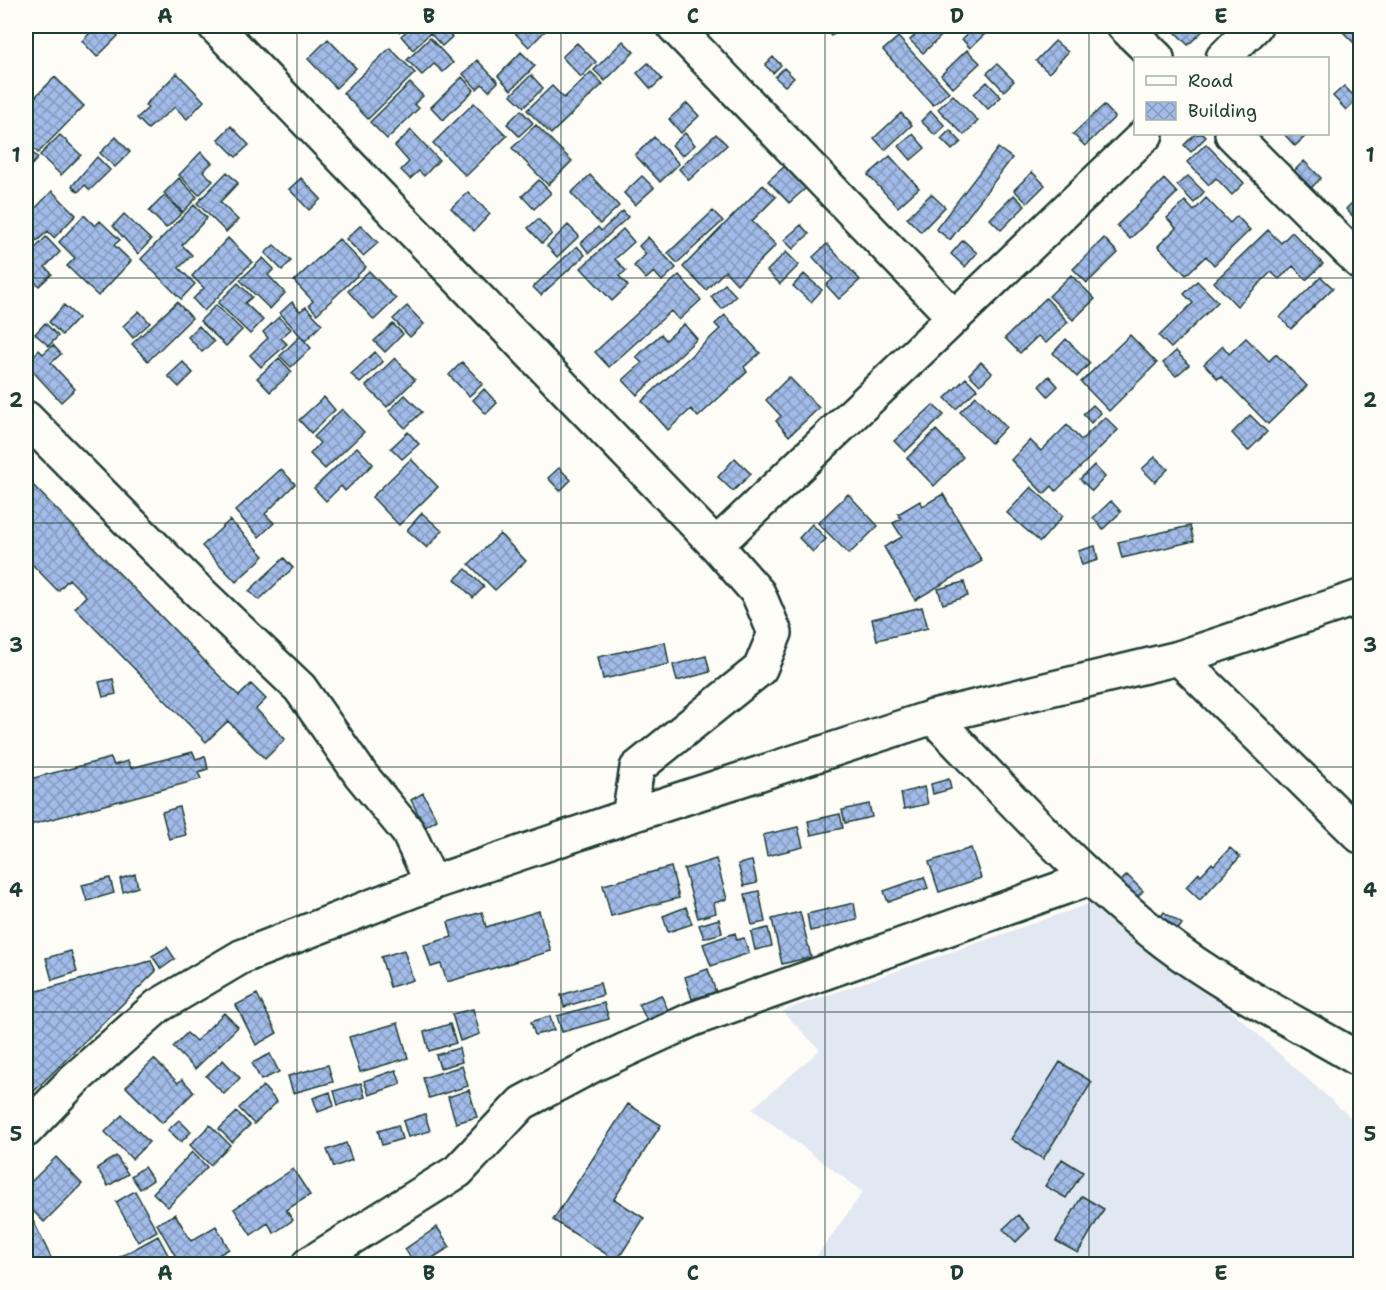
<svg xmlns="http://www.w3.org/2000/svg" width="1386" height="1290" font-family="'Shantell Sans',sans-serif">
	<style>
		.built { fill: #e2e8f2 }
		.building { fill: url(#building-cross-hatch); stroke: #1f3d34; stroke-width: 1.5 }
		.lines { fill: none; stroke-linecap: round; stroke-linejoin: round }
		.minor-casing { stroke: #1f3d34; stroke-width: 38 }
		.tertiary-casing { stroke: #1f3d34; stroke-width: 38 }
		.minor { stroke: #fdfcf7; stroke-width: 33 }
		.tertiary { stroke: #fdfcf7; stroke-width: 33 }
		.grid { fill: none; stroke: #1f3d34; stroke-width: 1.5; stroke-opacity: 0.55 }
		.neatline { fill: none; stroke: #1f3d34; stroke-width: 2 }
		.grid-label { font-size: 20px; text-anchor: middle; font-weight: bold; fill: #1f3d34 }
	</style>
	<defs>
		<pattern id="building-cross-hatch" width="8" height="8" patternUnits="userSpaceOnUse" patternTransform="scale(1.5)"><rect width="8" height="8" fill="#a2bbe8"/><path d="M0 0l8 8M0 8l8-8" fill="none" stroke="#8399bd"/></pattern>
	</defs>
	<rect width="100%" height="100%" fill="#fdfcf7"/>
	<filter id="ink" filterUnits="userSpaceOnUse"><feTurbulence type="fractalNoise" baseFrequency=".0167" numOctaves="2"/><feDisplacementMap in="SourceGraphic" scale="12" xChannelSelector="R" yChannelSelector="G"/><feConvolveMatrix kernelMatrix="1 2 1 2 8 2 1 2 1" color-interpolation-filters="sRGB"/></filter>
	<g filter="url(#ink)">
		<path class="built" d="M1106,898L1360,1126V1264H811L863,1192L752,1109L820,1050L782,1011Z"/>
		<path class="building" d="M97,26H108L118,36L97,57L82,41Z
			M393,26H406L399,32Z
			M412,26H441L452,37L442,46L430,33L413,50L401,36Z
			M515,26H546L548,28L529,47L511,29Z
			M829,26H852L845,32L841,27L831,36L825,29Z
			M925,26H952L923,53L910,40Z
			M977,26L985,34L970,48L962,39Z
			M1173,26H1208L1188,45L1171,28Z
			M1337,26H1360V39L1355,44Z
			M898,37L949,92L933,105L883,50Z
			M430,38L453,63L443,72L434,64L422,75L407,60Z
			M328,39L356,68L336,88L308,59Z
			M623,41L634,52L605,81L594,70Z
			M1055,41L1068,52L1049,73L1036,61Z
			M577,43L596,62L581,77L562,57Z
			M390,48L415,73L368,119L343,93Z
			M967,50L980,63L953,88L941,75Z
			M521,52L535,66L511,90L498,76Z
			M773,57L781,65L773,73L765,65Z
			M477,60L498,82L489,91L482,84L477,89L463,74Z
			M648,63L662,79L651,89L637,73Z
			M997,64L1014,81L1004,91L987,73Z
			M784,68L794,78L785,86L775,77Z
			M591,72L603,84L551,134L527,110L552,86L564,98Z
			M177,73L204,101L187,119L175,107L148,129L137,118L148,108L145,105Z
			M531,75L543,88L524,107L511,95Z
			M55,77L84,106L38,153L26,140V106Z
			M462,77L474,90L443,120L431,107Z
			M987,82L1001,97L988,109L974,94Z
			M410,83L423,96L414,104L419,108L387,139L370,122Z
			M1344,86L1357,99L1346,110L1333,96Z
			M953,95L978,121L964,135L938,109Z
			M474,103L507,136L466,176L433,143Z
			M687,103L699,116L681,133L669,119Z
			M1104,105L1115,117L1085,146L1073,134Z
			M521,110L533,123L519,136L507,124Z
			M931,111L945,126L935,135L921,121Z
			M901,113L912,125L885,150L874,138Z
			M536,125L572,161L548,185L512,148Z
			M231,126L249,145L236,157L218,139Z
			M411,130L439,160L424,176L419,171L410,179L401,170L409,162L395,146Z
			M950,130L961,142L952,150L941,139Z
			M685,133L695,145L682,156L672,145Z
			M716,134L727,145L689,180L679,169Z
			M913,134L925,148L911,160L899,146Z
			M1195,134H1203L1206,137L1191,152L1184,145Z
			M1284,134H1308L1295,146Z
			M60,135L81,155L61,175L40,155Z
			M116,137L130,152L115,167L100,153Z
			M654,137L679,164L660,182L635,155Z
			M1206,144L1244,183L1232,195L1216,178L1209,185L1187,162Z
			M26,146L38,158L26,171Z
			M998,148L1012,158L950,240L936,229Z
			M201,152L212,163L203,171L213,181L199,195L179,175Z
			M890,156L919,188L898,207L868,175Z
			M97,157L110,170L90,190L85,185L78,192L72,186Z
			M1304,161L1321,178L1310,189L1293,172Z
			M785,166L806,188L789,203L768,181Z
			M227,172L238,183L220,202L238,220L226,232L197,203Z
			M1032,172L1045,185L1027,203L1014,190Z
			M590,175L619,206L600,224L571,193Z
			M642,176L654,188L635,205L624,193Z
			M1188,176L1204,192L1194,203L1177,185Z
			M179,178L197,197L183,212L164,193Z
			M301,178L321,199L309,210L289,189Z
			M1164,179L1177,193L1130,239L1117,225Z
			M539,180L551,193L534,209L522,196Z
			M763,185L776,197L752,221L776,245L737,284L725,271L706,290L683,267Z
			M52,191L76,215L54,238L48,231L37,241L26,230V218Z
			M468,192L490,214L474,231L451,208Z
			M931,194L945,207L921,232L907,218Z
			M1014,195L1025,206L1001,230L990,219Z
			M1360,195V224L1346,209Z
			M164,196L182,213L166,228L149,211Z
			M1206,198L1230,223L1237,216L1250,230L1214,265L1206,256L1186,275L1158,246L1176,228L1167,218L1185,201L1194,211Z
			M194,205L207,218L182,245L192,255L179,268L195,284L181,299L141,259Z
			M623,211L628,217L589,253L581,243L598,227L601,231Z
			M713,211L723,221L677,263L668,253Z
			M124,214L151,240L138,254L113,226Z
			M84,215L95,226L100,221L120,240L114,245L131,261L98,296L67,266L75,258L59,242Z
			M538,219L552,234L542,243L528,228Z
			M361,225L378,243L363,256L346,239Z
			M568,225L579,236L557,257L547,246Z
			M801,225L809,234L793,249L784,240Z
			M623,229L634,242L615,259L626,271L619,276L628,286L612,301L581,268Z
			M1268,230L1281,243L1292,232L1323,264L1306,280L1293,266L1279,279L1271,272L1237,306L1214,282Z
			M46,237L60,252L45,267L52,274L39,286L26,273V258Z
			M648,237L676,268L662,281L654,272L646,279L634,266L646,254L639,246Z
			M228,238L252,262L204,311L193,299L204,288L192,276Z
			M1104,238L1118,253L1087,283L1073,269Z
			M339,239L366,267L317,314L309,305L313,301L294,281Z
			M26,240L32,249L26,254Z
			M963,240L977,253L965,267L951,254Z
			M827,244L860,280L839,299L826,285L833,279L813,257Z
			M274,245L291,261L282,270L265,253Z
			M577,246L585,255L541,295L533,287Z
			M786,252L799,265L780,284L767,271Z
			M263,258L274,269L268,275L285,293L270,309L240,280Z
			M369,271L396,299L374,320L348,291Z
			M804,274L822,290L811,302L793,286Z
			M679,275L701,300L679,320L671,311L609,367L595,352Z
			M1071,275L1095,299L1073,320L1049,296Z
			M1321,277L1333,288L1291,329L1280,317Z
			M1197,281L1218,302L1171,348L1159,336L1193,303L1184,294Z
			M238,283L252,297L245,303L263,320L250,334L218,303Z
			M725,284L736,296L722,309L711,297Z
			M1046,298L1068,322L1046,343L1038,336L1020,353L1005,338Z
			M177,302L192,318L148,361L132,344Z
			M292,302L300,311L306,307L322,324L305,341L280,313Z
			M64,305L78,318L62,335L49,322Z
			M216,305L242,330L226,346L200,321Z
			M407,306L424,324L410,337L393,319Z
			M139,311L150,323L133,338L123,326Z
			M725,315L760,353L744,367L747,372L698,417L691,409L668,430L642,401L720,329L715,324Z
			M279,317L291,329L281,338L287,344L261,367L250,355L268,338L263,332Z
			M45,323L58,336L49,346L35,334Z
			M393,324L403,334L385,352L374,341Z
			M684,324L697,339L637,395L623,380L642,363L636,357L661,334L666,340Z
			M199,326L214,342L202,352L188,337Z
			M1130,335L1157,363L1109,411L1081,382Z
			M300,336L311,348L291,367L280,356Z
			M1246,338L1269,361L1276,354L1307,386L1268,424L1221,376L1218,379L1204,364L1223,346L1229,354Z
			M1066,339L1090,363L1077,377L1053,353Z
			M53,345L61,354L51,363L75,389L61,402L26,364L39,350L43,354Z
			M1176,351L1189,365L1176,376L1163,363Z
			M375,352L383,362L360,383L351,374Z
			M279,358L292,372L270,392L257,378Z
			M395,358L415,380L387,407L366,386Z
			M183,362L193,373L179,387L168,376Z
			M462,362L483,384L469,396L449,375Z
			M981,362L992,373L980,385L969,374Z
			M1049,376L1058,386L1048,396L1039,386Z
			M789,377L819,408L789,436L776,421L781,416L766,400Z
			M966,378L977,389L956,409L945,398Z
			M484,389L497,403L486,414L473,400Z
			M405,395L422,412L405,428L389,411Z
			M976,396L1006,427L991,443L960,412Z
			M324,397L335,410L311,433L299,420Z
			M933,405L944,415L905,452L894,441Z
			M1093,405L1101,413L1091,423L1083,414Z
			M342,409L364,432L325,469L310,454L320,443L314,437Z
			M1250,415L1267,432L1248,451L1232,433Z
			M1105,417L1118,430L1056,491L1052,486L1044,494L1011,460L1030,440L1041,451L1067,425L1081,440Z
			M936,430L963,457L934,486L907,458Z
			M408,432L419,444L402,459L391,448Z
			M357,447L373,464L345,491L341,486L326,501L314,488Z
			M1155,457L1168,469L1155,482L1142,469Z
			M735,458L751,474L733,491L718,477Z
			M411,459L438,487L399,525L372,497Z
			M1094,465L1105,477L1092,491L1080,479Z
			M559,468L571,480L560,491L548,478Z
			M281,469L295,484L265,514L274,523L259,537L235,511Z
			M26,478L239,696L251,684L266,699L256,709L285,739L265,759L228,721L206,742L75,608L86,596L69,579L58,591L26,558Z
			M1031,487L1063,516L1040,542L1007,513Z
			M848,494L878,526L849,554L818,523Z
			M943,494L982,561L915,600L884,547L902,537L893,523L901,519L898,514L920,501L923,506Z
			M1111,501L1121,512L1103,529L1093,518Z
			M422,513L442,531L427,548L407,530Z
			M230,520L264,556L236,582L202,546Z
			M812,524L826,539L813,552L799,538Z
			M1190,526L1194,541L1122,558L1118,542Z
			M500,534L526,561L495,590L469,564Z
			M1095,546L1098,560L1082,565L1078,551Z
			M284,558L293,568L259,600L249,591Z
			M466,569L484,587L473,598L455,579Z
			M964,582L968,596L943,604L938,589Z
			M922,607L928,628L877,640L872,619Z
			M665,642L669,664L603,679L598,657Z
			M706,656L710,672L677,681L673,665Z
			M113,679L116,694L103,697L99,682Z
			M193,752L196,759L205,756L208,769L198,772L201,779L26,826V780L111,758L114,765L128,761L131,768Z
			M949,779L951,789L933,794L931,784Z
			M924,787L928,804L904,809L901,793Z
			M423,793L437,820L425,827L411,800Z
			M869,804L872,817L845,823L842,810Z
			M179,807L186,835L169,839L162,812Z
			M840,814L843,828L811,835L808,821Z
			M798,827L803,847L767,856L763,835Z
			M971,848L981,878L939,892L929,862Z
			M1230,848L1240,857L1200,900L1186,887L1199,873L1201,875L1212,863L1214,865Z
			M716,859L727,899L714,903L716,913L698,918L684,869Z
			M752,861L757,883L744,886L738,864Z
			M671,867L679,898L611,916L603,885Z
			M135,874L138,887L123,892L120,879Z
			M1127,875L1143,891L1130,904L1114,888Z
			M924,877L928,888L888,902L884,891Z
			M110,878L114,893L87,901L82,885Z
			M759,891L765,922L752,925L745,894Z
			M854,903L857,920L810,931L807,914Z
			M686,907L692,924L668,932L663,916Z
			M539,911L551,951L447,982L441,964L431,967L424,945L452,937L448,922L482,912L486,927Z
			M800,912L811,957L782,964L772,919Z
			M1164,912L1182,924L1171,940L1153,928Z
			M719,919L722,933L704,938L699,925Z
			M768,928L772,946L755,950L751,932Z
			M735,933L737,940L744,938L749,953L711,966L703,944Z
			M167,947L175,959L161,969L152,956Z
			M404,950L413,980L390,987L381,957Z
			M71,951L77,972L52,980L46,958Z
			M151,961L156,971L26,1099V994Z
			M708,969L716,992L692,999L685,977Z
			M600,983L603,995L564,1007L561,995Z
			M257,994L277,1033L256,1045L236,1005Z
			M661,995L669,1012L647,1021L639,1004Z
			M604,1003L609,1019L562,1032L557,1016Z
			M473,1009L480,1034L460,1041L452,1014Z
			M224,1013L238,1027L195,1069L173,1047L187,1033L196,1041Z
			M550,1016L554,1030L535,1035L531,1022Z
			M398,1023L408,1058L360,1072L349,1037Z
			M450,1024L456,1043L429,1051L424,1032Z
			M459,1048L462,1062L440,1068L436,1055Z
			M270,1054L279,1072L261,1080L252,1063Z
			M154,1059L178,1083L182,1079L194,1092L162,1123L126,1087Z
			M223,1060L240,1078L224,1094L206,1076Z
			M1060,1062L1092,1082L1043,1159L1011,1139Z
			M328,1065L333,1082L293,1093L288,1076Z
			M462,1066L468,1086L429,1098L423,1078Z
			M396,1070L401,1084L369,1095L364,1081Z
			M361,1083L365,1097L338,1105L334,1091Z
			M263,1086L277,1102L254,1124L239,1108Z
			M469,1090L477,1117L456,1123L448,1097Z
			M330,1092L334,1106L318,1112L313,1098Z
			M628,1104L661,1125L614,1199L644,1218L617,1261L553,1220Z
			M237,1112L250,1125L232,1142L219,1129Z
			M425,1114L430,1131L408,1137L403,1121Z
			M122,1115L149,1142L132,1159L105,1132Z
			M179,1120L191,1132L181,1142L168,1130Z
			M210,1125L230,1145L210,1165L190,1145Z
			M398,1125L402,1139L382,1145L378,1131Z
			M346,1143L352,1160L334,1167L327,1150Z
			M192,1152L207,1167L168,1207L153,1193Z
			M116,1156L128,1174L108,1186L97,1168Z
			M56,1157L82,1184L44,1222L26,1204V1187Z
			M1062,1159L1083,1172L1066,1198L1045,1186Z
			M144,1167L153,1180L140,1189L131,1176Z
			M293,1169L310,1195L286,1210L293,1220L274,1233L268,1223L251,1235L234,1209Z
			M135,1191L157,1231L138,1242L116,1202Z
			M1082,1196L1104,1209L1078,1253L1056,1241Z
			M28,1210L54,1264H26V1211Z
			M175,1214L191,1241L216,1226L229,1249L203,1264H180L157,1224Z
			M1018,1215L1030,1228L1016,1242L1003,1229Z
			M437,1227L450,1247L423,1264H415L405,1249Z
			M158,1236L173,1264H107Z"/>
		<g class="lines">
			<defs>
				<path id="minor" d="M215,26L716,545L758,593L775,633L760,669L637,768L629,816
					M674,26L953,316
					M1124,26L1157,58
					M1223,58L1255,26
					M1232,134L1360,262
					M26,418L191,584L300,688L361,775L408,832L432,883
					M716,545L1146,134
					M1179,658L1360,836
					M933,717C1008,795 1080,876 1165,942C1225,988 1296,1022 1360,1060
					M309,1264L458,1171L522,1103L595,1064L693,1019L1088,879"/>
				<path id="tertiary" d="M26,1130L75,1079L158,1006L241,957L432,883L629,816L933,717L1179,658L1360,597"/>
			</defs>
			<use href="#minor" class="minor-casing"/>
			<use href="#tertiary" class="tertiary-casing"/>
			<use href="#minor" class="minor"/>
			<use href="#tertiary" class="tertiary"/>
		</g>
	</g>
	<path class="grid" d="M297,26V1264M561,26V1264M825,26V1264M1089,26V1264M26,278H1360M26,523H1360M26,767H1360M26,1012H1360"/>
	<rect width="1386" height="1290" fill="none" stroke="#fdfcf7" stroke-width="66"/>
	<rect x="1134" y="57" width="195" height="78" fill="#fdfcf7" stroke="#a4b0a9" stroke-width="1.5"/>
	<rect x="1146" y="76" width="30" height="9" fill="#fdfcf7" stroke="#a4b0a9" stroke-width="1.5"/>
	<text x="1188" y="87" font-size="18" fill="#1f3d34">Road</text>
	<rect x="1146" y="102" width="30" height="18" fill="url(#building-cross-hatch)" stroke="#a4b0a9" stroke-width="1.5"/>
	<text x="1188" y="117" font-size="18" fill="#1f3d34">Building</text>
	<rect x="33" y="33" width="1320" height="1224" class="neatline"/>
	<g class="grid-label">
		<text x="165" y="23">A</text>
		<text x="429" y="23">B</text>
		<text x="693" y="23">C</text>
		<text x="957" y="23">D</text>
		<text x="1221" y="23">E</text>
		<text x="16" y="162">1</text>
		<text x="1370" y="162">1</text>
		<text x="16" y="407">2</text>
		<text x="1370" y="407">2</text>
		<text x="16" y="652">3</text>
		<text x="1370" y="652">3</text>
		<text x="16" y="897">4</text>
		<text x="1370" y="897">4</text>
		<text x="16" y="1141">5</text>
		<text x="1370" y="1141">5</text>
		<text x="165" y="1280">A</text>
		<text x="429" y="1280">B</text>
		<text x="693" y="1280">C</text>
		<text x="957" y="1280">D</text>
		<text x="1221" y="1280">E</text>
	</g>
</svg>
